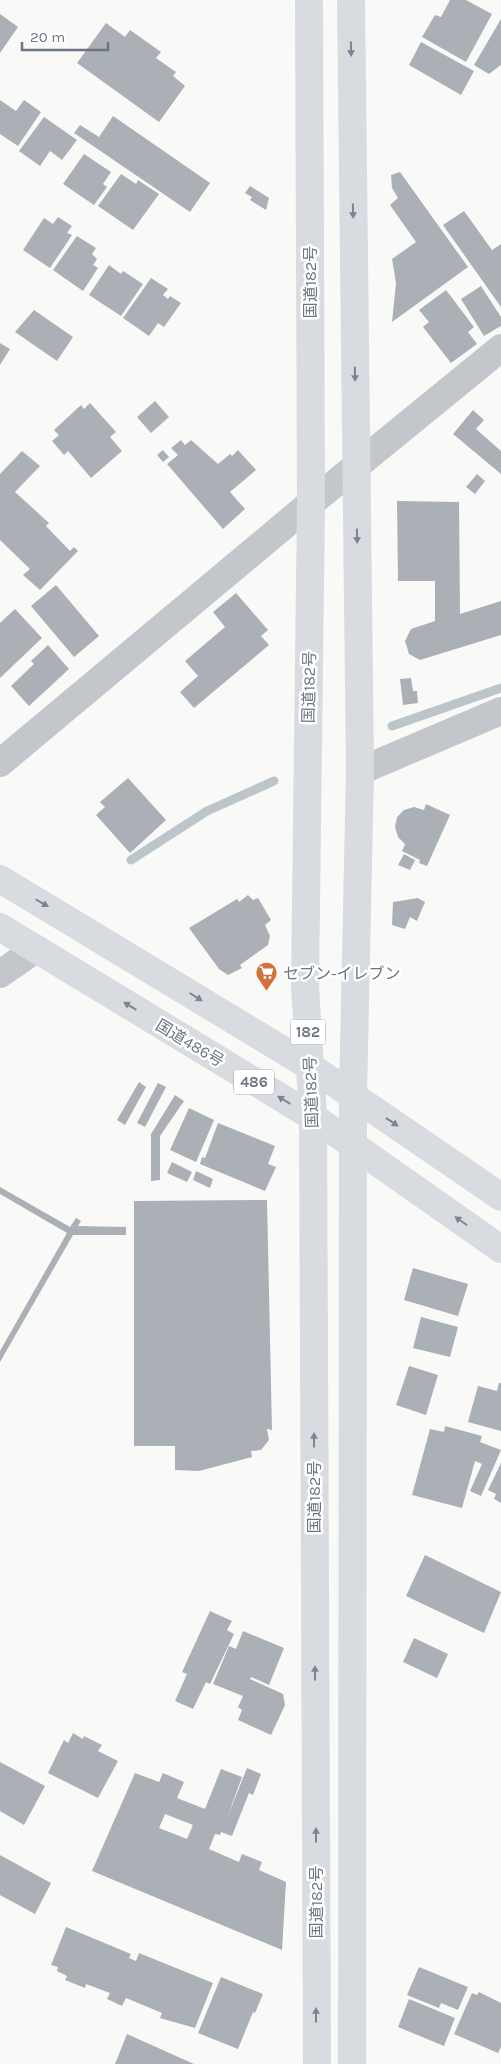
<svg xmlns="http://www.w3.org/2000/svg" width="501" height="2064" font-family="Karla,'Noto Sans JP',sans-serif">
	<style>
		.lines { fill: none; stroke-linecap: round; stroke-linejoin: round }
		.stream { stroke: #bcc5ca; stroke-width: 9 }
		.building { fill: #abb0b7; fill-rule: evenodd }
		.minor { stroke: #c3c6ca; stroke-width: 28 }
		.highway { stroke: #d8dbdf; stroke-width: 28 }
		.oneway { fill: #7b8592 }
		.labels { text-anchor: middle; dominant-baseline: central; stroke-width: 5; stroke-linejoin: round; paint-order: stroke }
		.shield { fill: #fff; stroke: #979faa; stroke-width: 1 }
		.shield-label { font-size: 15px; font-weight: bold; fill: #6b7685 }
		.street-label { font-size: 16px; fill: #6b7685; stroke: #fff }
		.poi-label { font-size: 16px; fill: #6b7685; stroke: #fff; text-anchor: start }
	</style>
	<rect width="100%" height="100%" fill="#f9f9f7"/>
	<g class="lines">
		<path class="stream" d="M392,726L501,688
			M131,860L207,811L274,781"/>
	</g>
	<path class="building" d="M450,0H466L492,14L466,62L422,37L435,15L441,17Z
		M0,14L18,27L0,53Z
		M501,19V65L489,74L474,65Z
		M106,23L125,37L130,30L161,52L156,58L176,72L173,76L185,86L159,122L77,63Z
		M421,42L474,71L461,95L409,65Z
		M0,100L16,111L24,100L41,112L18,146L0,134Z
		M113,116L210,183L190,212L74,133L80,125L99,137Z
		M44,117L77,140L62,160L50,151L40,166L19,151Z
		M84,154L111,172L103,184L107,187L94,205L63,184Z
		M400,172L468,267L392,322L396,283L392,259L416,242L390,205L398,198L392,188L391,175Z
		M121,174L136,184L138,180L159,194L133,230L98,206Z
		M250,186L269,198L266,210L250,200L252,197L245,193Z
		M464,211L492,250L501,244V307L443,225Z
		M58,217L72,226L67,233L72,235L50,268L23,250L44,218L53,224Z
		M77,236L96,248L92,254L97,259L93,265L98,268L83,291L53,270Z
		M109,265L121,274L123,271L143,284L121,316L89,295Z
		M151,278L168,289L163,295L168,299L170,296L181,303L164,327L158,323L149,336L123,318Z
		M481,286L501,317V326L484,336L461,299Z
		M446,290L474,327L468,332L477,344L451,363L423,327L429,322L419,310Z
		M34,310L73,337L57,361L15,332Z
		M0,343L10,349L0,365Z
		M155,401L169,417L151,433L137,417Z
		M90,403L116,432L110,437L122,451L91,478L68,451L64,455L52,441L59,435L54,430L81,405L84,409Z
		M473,410L484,420L476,429L501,451V474L453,434Z
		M181,440L185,445L191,440L218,464L230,454L232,456L238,450L256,470L230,492L245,509L223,529L167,464L178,455L171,448Z
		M163,450L169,457L163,462L157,455Z
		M22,451L40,466L15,492L49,523L46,526L70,551L74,547L78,551L40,590L23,575L30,569L0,540V474Z
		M477,474L485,481L475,494L466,487Z
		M397,501L459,502L460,614L501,601V635L420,660L409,654L405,641L411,629L435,621V581H398Z
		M56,585L99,636L74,657L31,606Z
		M236,593L268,630L261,636L269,645L194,708L180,692L198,676L185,661L225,627L213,612Z
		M15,609L42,638L0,678V623Z
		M48,645L69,669L29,706L11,686L34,664L31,661Z
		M411,678L413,691H417L418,703L403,705L400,679Z
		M128,778L166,820L130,853L96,815L105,807L100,802Z
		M426,804L450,815L427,866L419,863L420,860L402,851L405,844L398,837L395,827L397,817L404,810L414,807L424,810Z
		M404,854L415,860L410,870L398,865Z
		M248,895L253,900L258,898L271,920L265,925L270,936L268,945L240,965L242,968L228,975L219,969L189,928L237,899L239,902Z
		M418,898L425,902L417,921L410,917L405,929L392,925L393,902Z
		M139,1082L146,1087L125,1125L117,1120Z
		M158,1083L166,1087L145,1127L137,1123Z
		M175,1095L184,1101L160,1136V1180L151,1181V1134Z
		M189,1108L214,1120L196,1162L170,1150Z
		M218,1123L275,1146L268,1164L276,1167L265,1191L200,1164L202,1157L205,1158Z
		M172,1162L192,1172L187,1182L167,1173Z
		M196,1171L213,1179L210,1188L193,1180Z
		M0,1187L70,1227L76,1218L81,1221L78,1226L126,1227V1235H73L0,1362V1351L67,1233L0,1194Z
		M267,1200L272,1430L267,1429L269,1440L261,1450L251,1451L252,1457L199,1471L175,1470V1446H134V1201Z
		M413,1268L468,1284L458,1316L404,1300Z
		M421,1317L458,1327L450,1357L413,1348Z
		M409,1366L438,1375L426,1415L396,1405Z
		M499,1383H501V1431L468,1422L478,1386L497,1391Z
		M445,1426L482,1436L480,1442L501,1450L481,1496L470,1491L482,1464L475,1461L462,1508L412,1495L430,1429L444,1432Z
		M501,1463V1503L494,1499L496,1494L488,1490Z
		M425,1555L501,1592L484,1633L406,1596Z
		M210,1611L232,1621L227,1630L234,1634L210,1684L206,1682L193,1709L175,1701L187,1674L182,1672Z
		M243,1631L284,1648L269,1685L251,1677L250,1679L283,1694L285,1705L271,1735L238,1720L242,1710L238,1707L243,1696L213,1684L229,1646L236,1649Z
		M414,1638L448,1654L437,1678L403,1662Z
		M73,1733L83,1739L84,1736L102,1745L98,1751L118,1761L98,1798L48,1773L64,1740L68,1743Z
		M0,1762L45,1786L24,1825L0,1811Z
		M247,1768L261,1774L253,1795L249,1793L232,1836L221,1832L220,1835L215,1834L209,1849L239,1862L242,1854L262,1862L259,1870L286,1882L282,1950L92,1871L135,1773L159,1782L163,1773L184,1782L177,1798L205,1809L221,1769L242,1777L227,1818ZM165,1814L193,1825L187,1839L159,1828Z
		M0,1855L51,1883L35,1914L0,1895Z
		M66,1927L131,1954L129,1958L136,1961L139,1953L213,1983L195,2028L160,2018L162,2013L126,1998L122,2006L107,1999L110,1993L86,1984L85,1988L65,1980L67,1976L57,1971L58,1967L51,1965Z
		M419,1967L468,1987L458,2010L441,2003L439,2008L407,1995Z
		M221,1977L263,1994L255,2013L253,2012L238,2049L198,2033Z
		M479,1992L501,2003V2047L498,2053L454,2034L472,1993L477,1995Z
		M409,1999L455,2018L444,2046L398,2027Z
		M127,2034L194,2064H115Z"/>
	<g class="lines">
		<path class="minor" d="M0,763L311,503L501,348
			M360,771L501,711
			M0,974L36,949"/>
		<path class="highway" d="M309,0L311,503L305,986L313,1117L317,2064
			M351,0L360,771L353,1095L352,2064
			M0,879L311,1067L501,1197
			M0,927L313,1117L501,1249"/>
	</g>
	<defs><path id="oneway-solid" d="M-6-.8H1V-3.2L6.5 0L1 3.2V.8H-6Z" transform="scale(1.25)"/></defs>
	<g class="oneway">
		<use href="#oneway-solid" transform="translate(351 49) rotate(89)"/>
		<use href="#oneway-solid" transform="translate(353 211) rotate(89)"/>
		<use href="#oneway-solid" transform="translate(355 374) rotate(89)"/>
		<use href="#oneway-solid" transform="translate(357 536) rotate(89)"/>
		<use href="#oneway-solid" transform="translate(42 903) rotate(30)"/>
		<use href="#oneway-solid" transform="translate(196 997) rotate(32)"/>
		<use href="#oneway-solid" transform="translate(130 1006) rotate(-149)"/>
		<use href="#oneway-solid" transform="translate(284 1100) rotate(-149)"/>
		<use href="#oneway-solid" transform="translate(392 1122) rotate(34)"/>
		<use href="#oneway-solid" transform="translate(461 1221) rotate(-145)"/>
		<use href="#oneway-solid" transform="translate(314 1440) rotate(-90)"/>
		<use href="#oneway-solid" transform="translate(315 1673) rotate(-90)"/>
		<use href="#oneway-solid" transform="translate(316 1835) rotate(-90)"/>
		<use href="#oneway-solid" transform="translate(316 2015) rotate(-90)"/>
	</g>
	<defs>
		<symbol id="supermarket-pin" viewBox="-11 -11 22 30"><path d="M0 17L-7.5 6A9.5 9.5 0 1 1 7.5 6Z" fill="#d4703c" stroke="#fff"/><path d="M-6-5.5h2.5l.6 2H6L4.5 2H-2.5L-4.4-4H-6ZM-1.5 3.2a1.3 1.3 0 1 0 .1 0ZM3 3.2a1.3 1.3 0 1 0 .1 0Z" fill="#fff"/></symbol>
	</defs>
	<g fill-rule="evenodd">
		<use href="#supermarket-pin" x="254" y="960" width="25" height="34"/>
	</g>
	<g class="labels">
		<g class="shield">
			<rect x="290.5" y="1019.5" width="35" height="25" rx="4"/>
			<rect x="234" y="1069.5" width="40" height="25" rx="4"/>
		</g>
		<g class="shield-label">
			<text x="308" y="1032">182</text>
			<text x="254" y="1082">486</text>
		</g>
		<g class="street-label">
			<text transform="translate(310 282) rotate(-90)">国道182号</text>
			<text transform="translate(309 687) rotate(-89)">国道182号</text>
			<text transform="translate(190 1043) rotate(31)">国道486号</text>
			<text transform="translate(311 1092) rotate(-92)">国道182号</text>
			<text transform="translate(314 1497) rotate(-90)">国道182号</text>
			<text transform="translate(316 1902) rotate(-90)">国道182号</text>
		</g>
		<g class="poi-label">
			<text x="283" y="973">セブン-イレブン</text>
		</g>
	</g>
	<path d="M22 42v8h86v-8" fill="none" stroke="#6b7685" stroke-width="2.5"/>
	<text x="30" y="42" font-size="15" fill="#6b7685" stroke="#ffffff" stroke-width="4" paint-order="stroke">20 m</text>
</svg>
